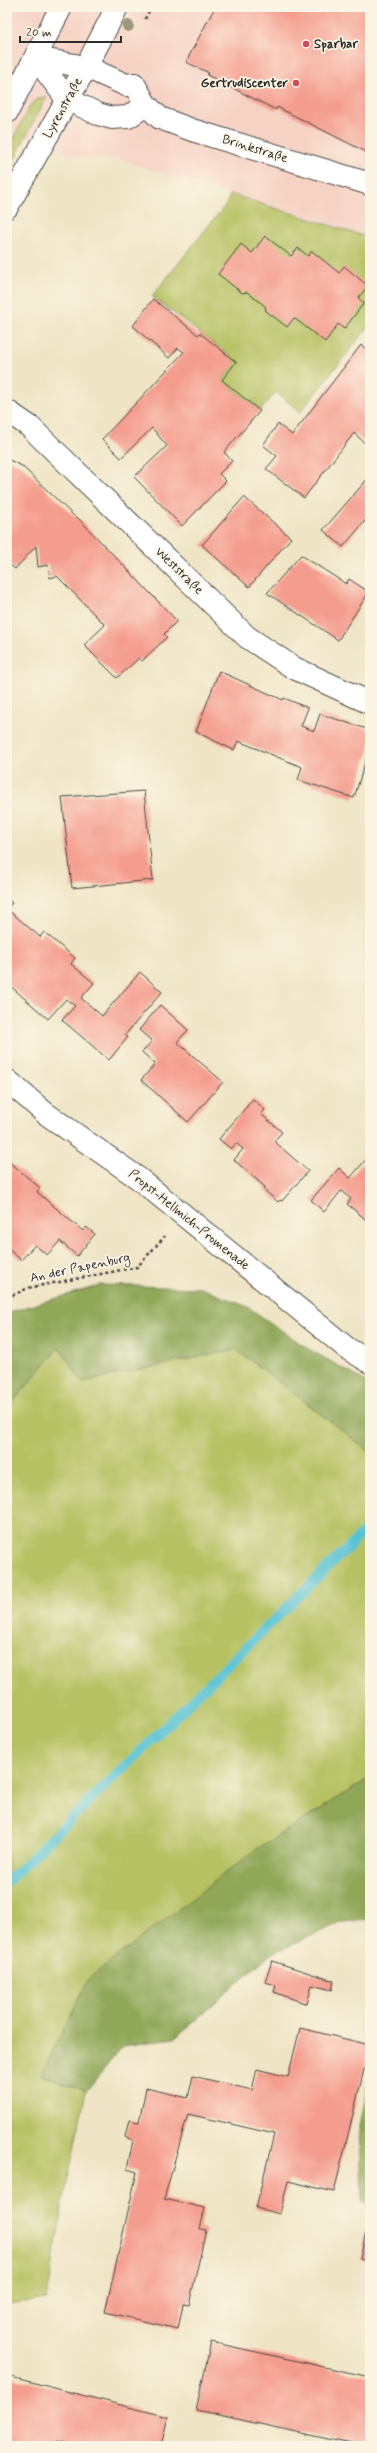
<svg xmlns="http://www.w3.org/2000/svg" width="377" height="2453" font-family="Mynerve,sans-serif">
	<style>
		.built { fill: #f6d2c4 }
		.green { fill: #b5c162; stroke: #707646 }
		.forest { fill: #90a758; stroke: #5e6942 }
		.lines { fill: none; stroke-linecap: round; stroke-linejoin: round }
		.stream { stroke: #58c3d3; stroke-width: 10 }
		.building { fill: #f49c8d }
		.street-casing { stroke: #484742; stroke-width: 24 }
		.secondary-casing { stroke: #484742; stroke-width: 24 }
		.path { stroke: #484742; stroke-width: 2.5; stroke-dasharray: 3 3; stroke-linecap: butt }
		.street { stroke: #fff; stroke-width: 22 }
		.secondary { stroke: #fff; stroke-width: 22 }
		.tree { fill: #9a977a }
		.poi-dot { fill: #d1495b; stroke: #fcf5e5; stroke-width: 1.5 }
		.labels { text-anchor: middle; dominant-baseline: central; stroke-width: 3.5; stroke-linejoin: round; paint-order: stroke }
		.poi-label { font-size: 13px; font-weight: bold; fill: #2b2b2b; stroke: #fcf5e5; text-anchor: start }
		.street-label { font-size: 13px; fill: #2b2b2b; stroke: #fcf5e5 }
	</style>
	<rect width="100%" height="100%" fill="#fcf5e5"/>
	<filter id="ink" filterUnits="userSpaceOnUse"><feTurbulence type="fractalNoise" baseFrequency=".025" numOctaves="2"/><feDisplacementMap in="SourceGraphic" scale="8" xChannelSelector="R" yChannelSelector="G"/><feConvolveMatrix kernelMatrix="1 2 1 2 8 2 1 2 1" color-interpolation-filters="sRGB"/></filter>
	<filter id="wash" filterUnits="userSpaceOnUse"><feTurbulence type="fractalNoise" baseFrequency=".012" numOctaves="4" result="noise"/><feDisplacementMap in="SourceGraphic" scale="16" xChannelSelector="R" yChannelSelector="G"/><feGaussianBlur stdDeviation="0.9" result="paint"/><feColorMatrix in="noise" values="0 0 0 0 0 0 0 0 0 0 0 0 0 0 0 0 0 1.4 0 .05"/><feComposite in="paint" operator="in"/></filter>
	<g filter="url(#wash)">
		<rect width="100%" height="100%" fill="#efe4c5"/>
		<path class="built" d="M7,7H370V238L118,159L78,157L7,129Z"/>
		<path class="green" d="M47,96L7,173V151L31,104L38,99Z
			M230,194L370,238V325L300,412L276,392L260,411L222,380L236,361L152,296L228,202Z
			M59,1347L82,1382L236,1349L370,1452V1778L254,1851L41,2075L86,2091L62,2208L47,2299L7,2304V1409Z"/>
		<path class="forest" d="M101,1285L201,1288L248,1307L307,1348L370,1384V1452L236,1349L82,1382L59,1347L7,1409V1316L13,1311Z
			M370,1778V1920L342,1922L269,1955L175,2038L123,2046L86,2091L41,2075L89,1978L254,1851Z
			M370,2079V2207L362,2202L360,2125Z"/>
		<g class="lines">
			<path class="stream" d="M7,1882L370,1526"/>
		</g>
		<g id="blocks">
			<path class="building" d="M215,7H370V154L277,107L276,110L207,75L209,73L186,62Z
				M265,236L291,256L298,248L308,256L312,251L339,273L344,266L368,286L358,298L364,303L344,329L338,324L325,342L294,318L287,327L266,311L265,306L247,292L242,293L218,274L241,244L252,253Z
				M153,299L198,335L200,333L236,362L222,380L260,411L224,452L232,461L219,474L226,481L182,526L134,477L167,446L152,428L121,458L102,439L184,352L178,348L169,358L133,326Z
				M361,345L370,352V448L354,433L304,498L266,469L277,456L263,445L278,424L292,435Z
				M7,459L22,466L76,518L77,517L177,621L164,634L167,637L142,661L139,658L117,678L84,645L105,625L57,576L50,578L48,565L38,567L36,546L15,569L7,562Z
				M370,476V515L343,547L323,530Z
				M244,497L291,538L249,587L202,545Z
				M301,555L346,584L349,579L369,592L338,640L267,593Z
				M219,671L283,700L284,698L308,708L301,726L314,731L320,714L370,730V746L354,798L298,780L302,767L238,741L234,750L196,732Z
				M144,791L153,880L72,888L62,797Z
				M7,899L12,903L7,909L40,937L44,932L75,958L71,964L94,983L81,998L102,1016L140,972L162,992L125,1035L128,1037L109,1060L62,1020L75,1006L66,999L48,1019L7,983Z
				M160,1005L188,1030L177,1042L223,1082L188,1122L141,1080L155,1064L142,1052L152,1041L139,1030Z
				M253,1099L265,1110L261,1114L282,1132L274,1141L308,1171L282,1201L280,1200L278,1202L263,1189L265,1187L234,1160L243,1149L236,1143L231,1149L219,1139Z
				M370,1155V1223L347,1204L351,1199L341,1191L324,1212L311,1200L339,1168L350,1178Z
				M7,1160L40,1188L37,1192L83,1231L86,1227L95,1234L77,1256L60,1241L47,1255L35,1245L21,1260L7,1248Z
				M272,1961L334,1981L332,1990L312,1985L307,2004L274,1992L276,1985L265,1982Z
				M300,2028L370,2045L334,2192L288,2181L280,2214L256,2208L274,2134L188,2114L164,2199L205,2208L200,2229L206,2230L189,2305L183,2304L178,2329L105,2312L137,2172L127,2169L133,2140L125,2137L129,2120L139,2122L146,2088L188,2098L193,2076L252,2090L257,2069L288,2077Z
				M368,2223H370V2262L360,2259Z
				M211,2342L370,2377V2446H360L196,2410Z
				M7,2376L168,2417L161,2446H82L57,2440L56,2446H7Z"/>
		</g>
	</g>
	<g filter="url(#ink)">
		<use href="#blocks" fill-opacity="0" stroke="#484742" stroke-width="1"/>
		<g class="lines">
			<defs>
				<path id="street" d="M36,58L86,67L126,85L134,84L146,105L160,118L192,130L370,184
					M36,58L67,99L98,114L112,118L128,117L146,105
					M7,411L29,426L247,637L294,668L370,703
					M7,1080L45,1113L138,1178L348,1349L370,1362"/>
				<path id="secondary" d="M7,112L61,7
					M7,207L86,67L117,7"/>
			</defs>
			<use href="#street" class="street-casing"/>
			<use href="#secondary" class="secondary-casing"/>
			<path class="path" d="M145,19L151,7
				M7,1298L28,1288L137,1267L165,1236"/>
			<use href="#street" class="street"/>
			<use href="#secondary" class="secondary"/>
		</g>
		<circle class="tree" cx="128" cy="26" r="6"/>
	</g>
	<g class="poi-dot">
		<circle cx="306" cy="44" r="4"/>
		<circle cx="296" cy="83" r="4"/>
	</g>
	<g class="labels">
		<g class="poi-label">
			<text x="314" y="44">Sparbar</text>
			<text x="288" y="83" text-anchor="end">Gertrudiscenter</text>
		</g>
		<g class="street-label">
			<text transform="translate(63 108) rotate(-61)">Lyrenstraße</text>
			<text transform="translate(255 149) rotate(17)">Brinkstraße</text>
			<text transform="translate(179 571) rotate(44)">Weststraße</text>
			<text transform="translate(189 1220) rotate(39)">Propst-Hellmich-Promenade</text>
			<text transform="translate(80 1268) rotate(-12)">An der Papenburg</text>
		</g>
	</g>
	<rect width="377" height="2453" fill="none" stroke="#fcf5e5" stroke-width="24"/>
	<path d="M20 36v6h101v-6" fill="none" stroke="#2b2b2b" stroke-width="2"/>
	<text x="26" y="36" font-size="12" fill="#2b2b2b" stroke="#fcf5e5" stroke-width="3" paint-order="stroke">20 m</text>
</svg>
